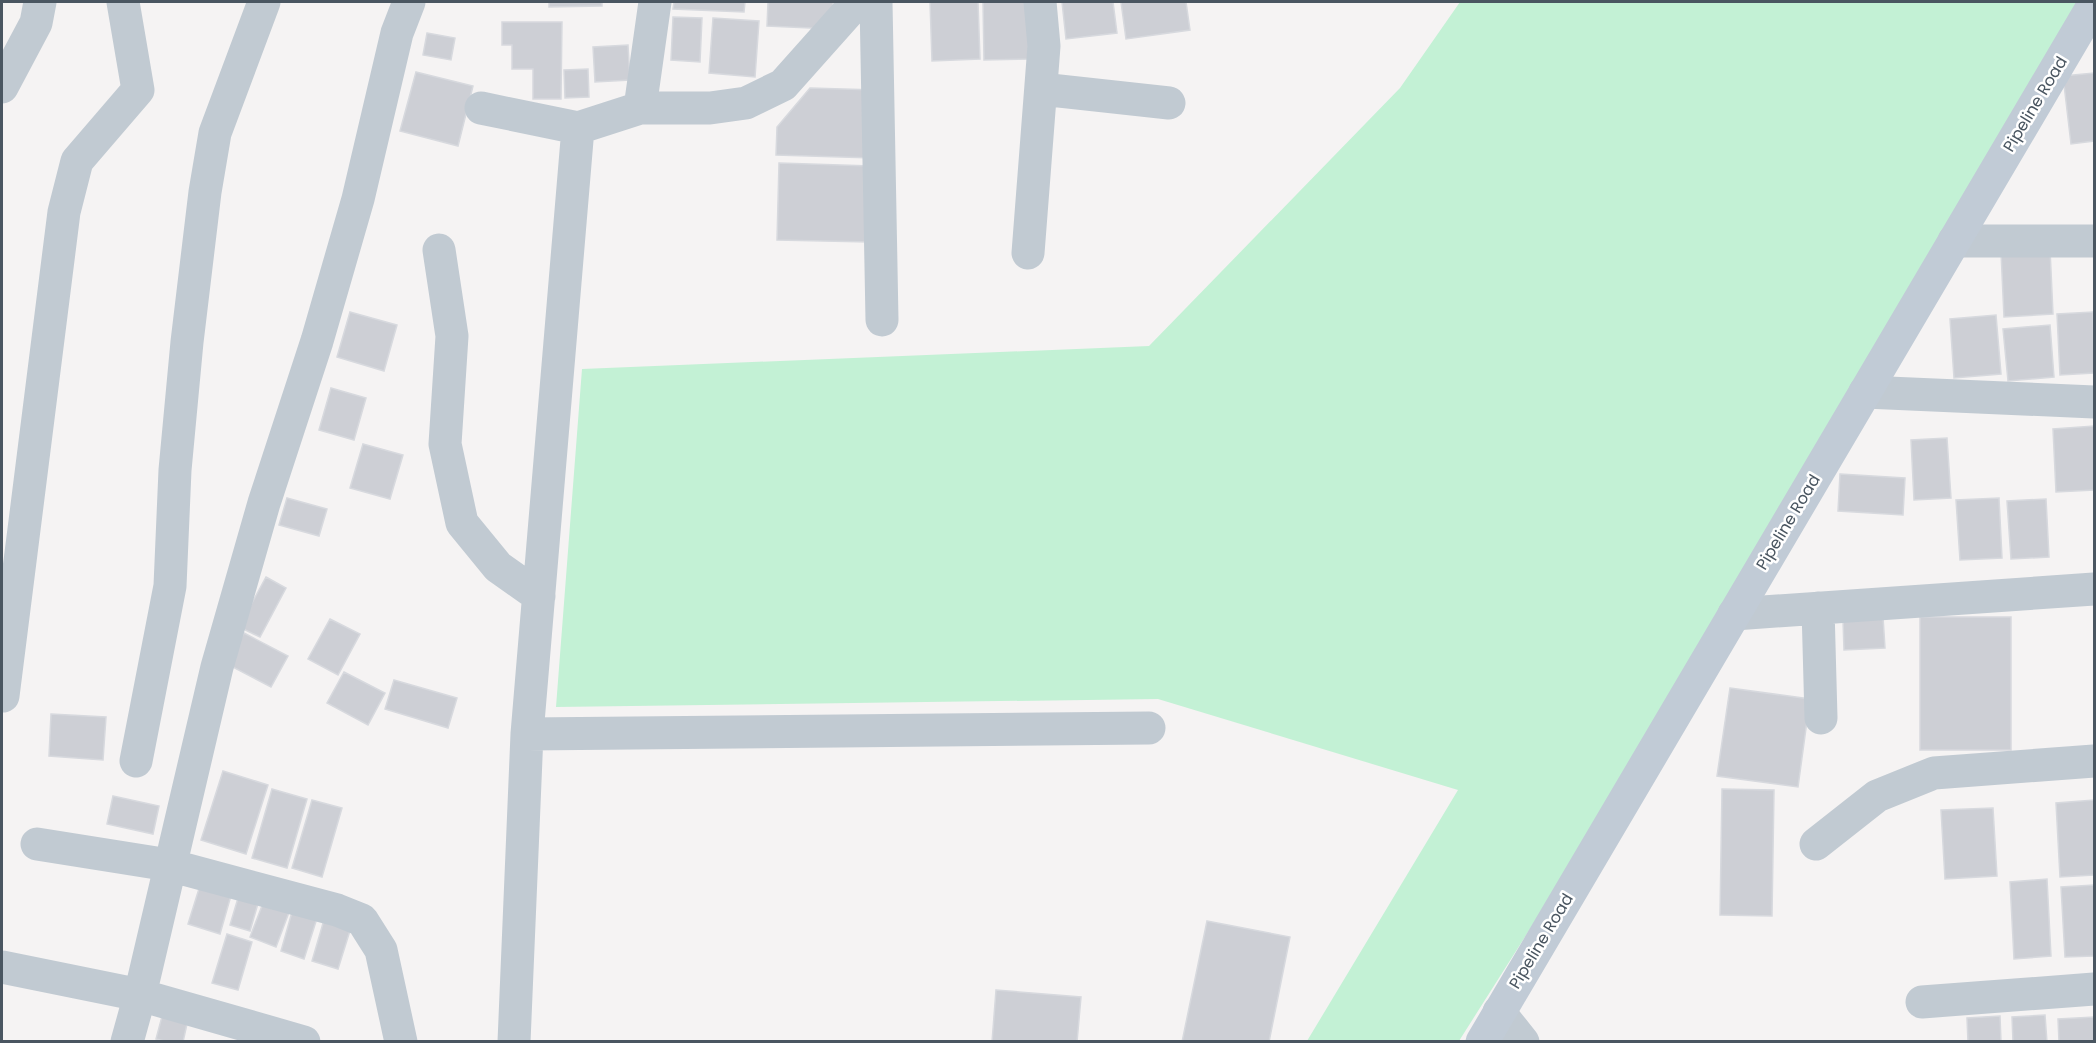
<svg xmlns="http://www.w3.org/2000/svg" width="2096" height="1043" font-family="Poppins,sans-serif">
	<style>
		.green { fill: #c3f1d5 }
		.building { fill: #cdcfd5; stroke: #d7d9de; stroke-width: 1.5 }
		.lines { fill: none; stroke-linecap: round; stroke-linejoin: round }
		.street { stroke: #c1cad2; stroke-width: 33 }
		.secondary { stroke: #c1cbd6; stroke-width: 33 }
		.labels { text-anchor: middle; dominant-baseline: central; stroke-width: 5; stroke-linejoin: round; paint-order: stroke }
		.street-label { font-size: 16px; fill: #4a5661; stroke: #fff }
	</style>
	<rect width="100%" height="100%" fill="#f5f3f3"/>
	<path class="green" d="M1460,2H2079L1616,793L1459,1041H1307L1458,790L1158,699L556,707L582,369L1149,346L1400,88Z"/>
	<path class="building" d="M549,2H602V6L549,7Z
		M674,2H745L744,12L673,9Z
		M768,2H833L832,29L767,26Z
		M930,2H978L980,59L932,61Z
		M983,2H1029L1030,59L984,60Z
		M1062,2H1113L1117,33L1066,39Z
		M1121,2H1186L1190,30L1126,39Z
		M673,17L702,18L700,62L671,60Z
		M713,18L759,21L755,77L709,73Z
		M502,22H562L561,99H533V69H512V45H502Z
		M427,33L455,38L451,60L423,55Z
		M628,45L630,80L595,82L593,47Z
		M588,69L589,97L565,98L564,70Z
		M416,72L473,86L458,146L400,131Z
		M2094,73V141L2071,144L2063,76Z
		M810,88L876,90L873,158L776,155L777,127Z
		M779,163L871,166L869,242L777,240Z
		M2050,249L2053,314L2004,317L2001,252Z
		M350,312L397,325L384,371L337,357Z
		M2093,312L2094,373L2060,375L2057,314Z
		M1996,315L2001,374L1954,378L1950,319Z
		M2050,325L2054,377L2008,381L2003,329Z
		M331,388L366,398L354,440L319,430Z
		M2094,426V490L2056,492L2053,429Z
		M1947,438L1951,498L1914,500L1911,440Z
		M363,444L403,455L390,499L350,488Z
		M1840,474L1905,478L1903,515L1838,511Z
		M287,498L327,509L319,536L279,525Z
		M1999,498L2002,558L1960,560L1956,500Z
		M2046,499L2049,557L2011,559L2007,501Z
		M266,577L286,588L260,637L239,627Z
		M1883,617L1885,648L1844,650L1843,620Z
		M1920,617H2011V750H1920Z
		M330,619L360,634L338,675L308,659Z
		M244,633L288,656L271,687L227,664Z
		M344,672L385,693L368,725L327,703Z
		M394,680L457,698L448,728L385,709Z
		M1730,688L1810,699L1798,787L1717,776Z
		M51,714L106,717L103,760L49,756Z
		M223,771L268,785L246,854L201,840Z
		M272,789L307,799L287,868L252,858Z
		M1722,789L1774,790L1772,916L1720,915Z
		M113,796L159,806L153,834L107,824Z
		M312,800L342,808L322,877L292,868Z
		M2094,800V875L2060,877L2056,803Z
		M1993,808L1997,876L1945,879L1941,810Z
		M203,876L234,885L220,934L188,924Z
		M2047,879L2051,956L2014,959L2010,882Z
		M2094,885V956L2065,957L2061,887Z
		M241,888L261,893L250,931L230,925Z
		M265,898L291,907L276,947L250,937Z
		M294,905L319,912L304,959L281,951Z
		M326,913L353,921L338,969L312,961Z
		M1207,921L1290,937L1269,1042H1182Z
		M227,934L252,942L238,990L212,983Z
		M996,990L1081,997L1077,1042H992Z
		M164,1009L189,1015L183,1042H168L156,1039Z
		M2045,1015L2047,1042H2013L2012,1017Z
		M2000,1016L2001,1042H1968L1967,1018Z
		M2094,1017V1042H2059L2058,1019Z"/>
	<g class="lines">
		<path class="street" d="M876,2L882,320
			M2,87L36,23L40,2
			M1041,89L1169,103
			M481,108L578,128L640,108H710L746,103L783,85L857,2
			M640,108L655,2
			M1954,241H2094
			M439,250L452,336L445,444L462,523L498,567L539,596
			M1028,253L1044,46L1040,2
			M1865,392L2094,402
			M1818,608L1821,718
			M1734,614L2094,589
			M3,696L64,212L77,161L138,90L123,2
			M527,734L1149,728
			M136,761L170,586L175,470L187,342L205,192L215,133L264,2
			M37,844L169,865L337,910L362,920L381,950L401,1042
			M1816,844L1877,796L1934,773L2094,761
			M2,967L140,995L304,1042
			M1922,1002L2094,989
			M1499,1012L1523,1042
			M127,1042L140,995L217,667L264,503L317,341L358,199L397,33L409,2
			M514,1042L527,734L578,128"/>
		<path class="secondary" d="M1482,1042L2094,4"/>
	</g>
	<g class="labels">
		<g class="street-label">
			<text transform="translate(2035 104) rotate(-59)">Pipeline Road</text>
			<text transform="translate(1788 522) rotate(-59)">Pipeline Road</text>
			<text transform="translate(1541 941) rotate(-59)">Pipeline Road</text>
		</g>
	</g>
	<rect width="2096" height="1043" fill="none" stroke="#4a5661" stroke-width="6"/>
</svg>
